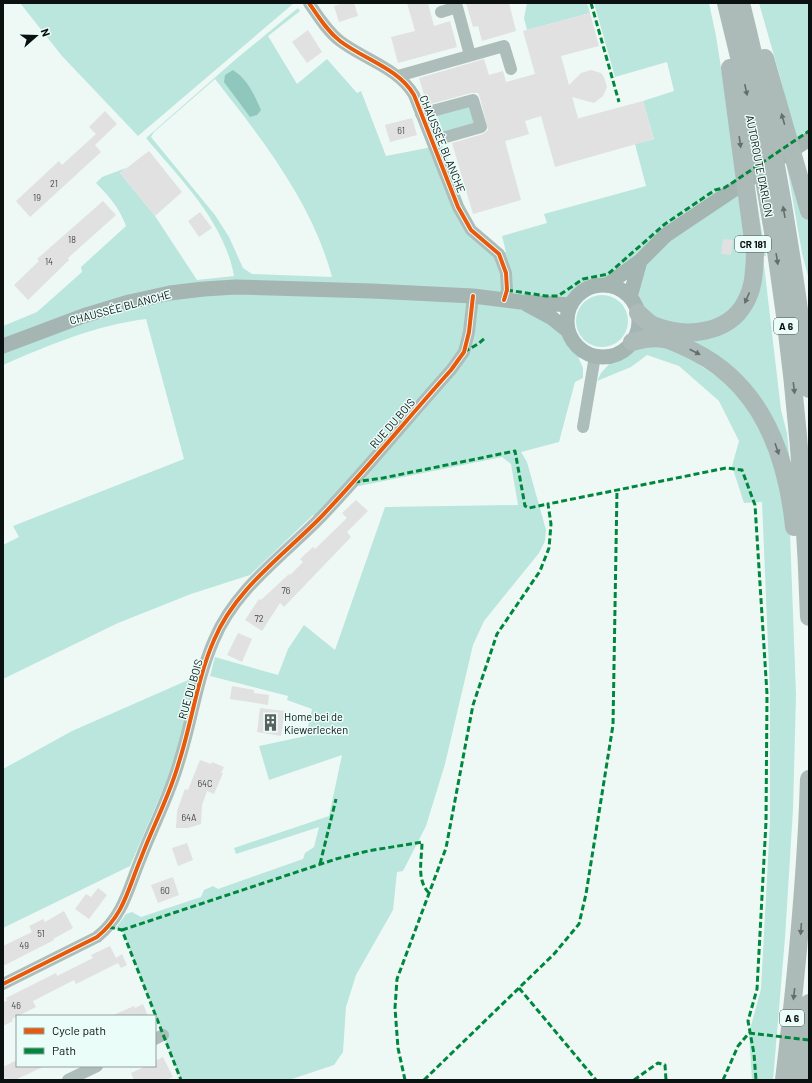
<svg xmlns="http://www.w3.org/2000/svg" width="812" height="1083" font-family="Barlow,sans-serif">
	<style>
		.green { fill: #bae6dd; fill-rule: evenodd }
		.water { fill: #90c7bc }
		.building { fill: #e0e1e0 }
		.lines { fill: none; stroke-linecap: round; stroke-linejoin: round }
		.minor { stroke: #adbdba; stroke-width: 12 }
		.major { stroke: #a4b5b2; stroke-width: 15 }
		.highway { stroke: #adbbb8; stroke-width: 18 }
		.quiet { stroke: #00873e; stroke-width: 3; stroke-dasharray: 6 3; stroke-linecap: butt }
		.cycleway-casing { stroke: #eafdf9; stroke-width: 6 }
		.cycleway { stroke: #e8590c; stroke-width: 4 }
		.oneway { fill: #646e6c }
		.labels { text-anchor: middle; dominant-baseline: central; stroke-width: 3; stroke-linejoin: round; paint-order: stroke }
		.number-label { font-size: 9px; fill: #404544 }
		.shield { fill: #eafdf9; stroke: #4e5856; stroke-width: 1 }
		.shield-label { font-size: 10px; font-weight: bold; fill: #0b1110 }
		.street-label { font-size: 11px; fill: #0b1110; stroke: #eafdf9 }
		.poi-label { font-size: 11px; fill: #0b1110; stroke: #eafdf9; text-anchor: start }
	</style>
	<rect width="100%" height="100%" fill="#eef9f6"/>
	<path class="green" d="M20,3H294L138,136L62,56Z
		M527,3H587L590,13L527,30L524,18Z
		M594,3H709L716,36L735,156L748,256L741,297L726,314L705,324L674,325L643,312C635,294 638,280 640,261L612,277L589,282L556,304L522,302L563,331L568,344L577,354L583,368V378L575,382L559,442L521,452L527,462L546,530L545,541L539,553L484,621L473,645L445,764L426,826L403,871L397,872L393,910L356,975L346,1007L343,1052L334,1065L289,1080H181L122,930L115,929L126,914L132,912L141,917L201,897L204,890L213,886L218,889L303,859L305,853L314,847L319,827L236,854L234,848L329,816L342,755L269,780L259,746L306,736L312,709L287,700L288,696L210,676L215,657L278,675L288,649L304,625L335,650L385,507L518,505L511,464L502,457L359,486L354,482L320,518L313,515L250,575L191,594L118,623L3,679V545L19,537L13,526L184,459L146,319C96,325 49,345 3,365V326L37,312L82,272L81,267L126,226C120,209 109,196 96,183L102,177L126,168L120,173L155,216L197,280L234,276C224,221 181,180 146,138L236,59L298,8L300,11L268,36L297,84L327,59L357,93L361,91L386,156L442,145L464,205L475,227L498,254L506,252L502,236L547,223L544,214L646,186L635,144L654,139L643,101L674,91L667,62L615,77ZM215,79C262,139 312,202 332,277L252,274L243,268L229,237L215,215L151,137L154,132Z
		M759,3H809V129L795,139L781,80Z
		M473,100L481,127L445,137L435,110Z
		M784,149L809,219V280L802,253Z
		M751,167L766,256H763L781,410L787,433L791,473L763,408L670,335L693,338L750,305Z
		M576 321a26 26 0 1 1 52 0a26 26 0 1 1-52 0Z
		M670,345L734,388L770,445L790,532L796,695L793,809L785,938L773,1080H752L749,1033L761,989L770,822V693L762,502L744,503L732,466L739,441L719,401L679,366L647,355L631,367L597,381L601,373L612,361L638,346Z
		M195,677L175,762L130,866L3,928V769L72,731Z"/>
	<path class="water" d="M233,70C248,80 254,94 261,110L257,115L250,117L224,82L225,75Z"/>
	<path class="building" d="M343,3H354L358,16L339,22L334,6Z
		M407,3H428L434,26L450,21L457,47L398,63L391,37L415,31Z
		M466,3H509L516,31L482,41L478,26L473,27Z
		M590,13L599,46L561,56L569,85L581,73L591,70L601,73L604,77L607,87L603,96L594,103L572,97L578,118L576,119L643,101L654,139L555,167L541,116L525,121L529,134L505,141L521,200L473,214L452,143L483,134L488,130L480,98L478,93H471L427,105L419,78L484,59L489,75L503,71L506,82L535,74L523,31Z
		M308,30L322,52L307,63L292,42Z
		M105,111L117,124L95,145L101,152L30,217L16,201L59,161L62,165L96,134L89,127Z
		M412,118L417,135L390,142L385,125Z
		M149,151L182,192L155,216L120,173Z
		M103,201L116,215L68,258L69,260L28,300L14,285L39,261L37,259Z
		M200,212L212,228L199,237L188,221Z
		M723,239L733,240L731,255L721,254Z
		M356,500L368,511L347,532L351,537L284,607L280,603L262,631L245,620L259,599L261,600L289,574L290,575L303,562L300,559L313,547L315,549L347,518L342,513Z
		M238,633L252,639L242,662L227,655Z
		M232,686L254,690V693L269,695L268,705L230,699Z
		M260,708L285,711L281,736L257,732Z
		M200,760L211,764L212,762L224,767L221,773H223L214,794L207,791L202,805L201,824L188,828H176L177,811L185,789L188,790Z
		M187,843L193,860L178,866L172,848Z
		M173,877L179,895L158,903L151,885Z
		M98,888L107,895L89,919L75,909L86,894L91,897Z
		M64,911L73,928L53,939L54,940L3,966V946L32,932L29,926L43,919L45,922Z
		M110,946L116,958L122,954L127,965L121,968L118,963L76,984L74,980L33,1001L36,1007L12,1019L13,1021L3,1026V1002L7,1001L6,998L56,973L57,976L93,958L91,955Z
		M143,1004L148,1016H111L134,1006L135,1008Z
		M163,1057L173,1077L166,1080H134L131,1073L146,1066H155V1061Z
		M17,1060V1066H45L15,1080H3V1067Z"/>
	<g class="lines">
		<path class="minor" d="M309,3C318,16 327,31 340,41C365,60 398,68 414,95L458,207L471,230L499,254L506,273L507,290L504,300
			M441,12L457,7L470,55
			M398,76L504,46L511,69
			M421,114L473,100L481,127L432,141
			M583,427L595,356
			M3,984L97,937C124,915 128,889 141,858C153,826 170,795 179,762C192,722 197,679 214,640C235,589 284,555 321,517C366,470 407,419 451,370L464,352L469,332L473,296
			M155,1039L163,1035
			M68,1080L97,1066"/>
		<path class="major" d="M784,156L809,139
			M607,285L640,261L666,235L754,176
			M567 321a36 36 0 1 1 72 0a36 36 0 1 1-72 0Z
			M630,297L640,261
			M526,304L552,318L568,331
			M3,346L83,316L129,302L170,293L204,289L236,287L372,291L473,296L521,302L571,305"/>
		<path class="highway" d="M726,3C777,204 802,410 809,617
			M741,3C773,130 794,259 809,389
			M765,58L809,211
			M638,313C643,317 649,324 655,326C686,338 728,334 745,303C754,288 754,271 755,255L730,68
			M632,342C662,334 669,339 695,352C762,386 787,457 794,527
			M784,1080C796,980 806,880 809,779
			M800,1080L809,1003"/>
		<path class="quiet" d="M591,3L619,102
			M507,290L546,296H558L583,279L608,274L665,224L715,190L724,188L732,183L809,131
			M464,352L478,344L486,337
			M354,482L383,478L515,451L525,506L529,508L548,504
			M320,864L336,799
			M109,927L122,930L181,1080
			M122,930L336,859L368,851L422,842C422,859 416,880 429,893
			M519,988L596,1080
			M749,1033L809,1040
			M405,1080L398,1048L395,1008L397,979L446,848L473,705L497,634L540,571L549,548L551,524L548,504L726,468L742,470L755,505L767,694L766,822L757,989L748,1021L754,1054L756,1080
			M424,1080L554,954L579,924L586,894L613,725L617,490
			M634,1080L658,1063L665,1065L666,1080
			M723,1080L738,1046L749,1033"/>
		<defs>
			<path id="cycleway" d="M309,3C318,16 327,31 340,41C365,60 398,68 414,95L458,207L471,230L499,254L506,273L507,290L504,300
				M3,984L97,937C124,915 128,889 141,858C153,826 170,795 179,762C192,722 197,679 214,640C235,589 284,555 321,517C366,470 407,419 451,370L464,352L469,332L473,296"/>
		</defs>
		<use href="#cycleway" class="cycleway-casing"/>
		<use href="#cycleway" class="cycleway"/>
	</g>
	<defs><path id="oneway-solid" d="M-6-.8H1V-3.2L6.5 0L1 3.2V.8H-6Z"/></defs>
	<g class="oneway">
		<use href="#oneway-solid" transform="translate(746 90) rotate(78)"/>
		<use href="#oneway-solid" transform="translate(783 119) rotate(-106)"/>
		<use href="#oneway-solid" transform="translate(740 142) rotate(82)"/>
		<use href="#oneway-solid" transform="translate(784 212) rotate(-100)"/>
		<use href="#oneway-solid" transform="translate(777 259) rotate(81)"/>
		<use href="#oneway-solid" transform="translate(747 298) rotate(114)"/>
		<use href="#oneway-solid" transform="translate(695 352) rotate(27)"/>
		<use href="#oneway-solid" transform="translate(794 388) rotate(83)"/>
		<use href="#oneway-solid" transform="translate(777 449) rotate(71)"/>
		<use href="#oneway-solid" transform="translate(801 929) rotate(94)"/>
		<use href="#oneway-solid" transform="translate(794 994) rotate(97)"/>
	</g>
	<defs>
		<symbol id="building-bare" viewBox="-9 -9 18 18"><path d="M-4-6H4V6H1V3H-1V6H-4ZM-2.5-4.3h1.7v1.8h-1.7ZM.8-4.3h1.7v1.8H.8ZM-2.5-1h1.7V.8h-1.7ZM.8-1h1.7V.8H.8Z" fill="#5a6260" stroke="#eafdf9" stroke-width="2.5" paint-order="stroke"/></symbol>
	</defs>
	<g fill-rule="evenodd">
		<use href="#building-bare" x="258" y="710" width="25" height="25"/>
	</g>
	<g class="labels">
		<g class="number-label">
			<text x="401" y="130">61</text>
			<text x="54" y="183">21</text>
			<text x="37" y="197">19</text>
			<text x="72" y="239">18</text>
			<text x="49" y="261">14</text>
			<text x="286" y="590">76</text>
			<text x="259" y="618">72</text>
			<text x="205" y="783">64C</text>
			<text x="189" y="817">64A</text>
			<text x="165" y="890">60</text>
			<text x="41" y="933">51</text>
			<text x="24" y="945">49</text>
			<text x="16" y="1005">46</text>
		</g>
		<g class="shield">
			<rect x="735" y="236" width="36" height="16" rx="3"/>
			<rect x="774" y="318" width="24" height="16" rx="3"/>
			<rect x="780" y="1010" width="24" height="16" rx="3"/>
		</g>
		<g class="shield-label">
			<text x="753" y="244">CR 181</text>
			<text x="786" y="326">A 6</text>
			<text x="792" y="1018">A 6</text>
		</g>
		<g class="street-label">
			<text transform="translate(443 144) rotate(68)">CHAUSSÉE BLANCHE</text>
			<text transform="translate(760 166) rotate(79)">AUTOROUTE D'ARLON</text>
			<text transform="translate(120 307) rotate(-15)">CHAUSSÉE BLANCHE</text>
			<text transform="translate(392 423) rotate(-49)">RUE DU BOIS</text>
			<text transform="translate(190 689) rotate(-74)">RUE DU BOIS</text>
		</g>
		<g class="poi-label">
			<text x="284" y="716">Home bei de<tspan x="284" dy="13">Kiewerlecken</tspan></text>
		</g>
	</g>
	<rect width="812" height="1083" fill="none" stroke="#0b1110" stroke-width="8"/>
	<rect x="16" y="1015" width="140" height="52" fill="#eafdf9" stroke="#919f9c"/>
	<rect x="24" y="1028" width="20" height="6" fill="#e8590c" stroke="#919f9c"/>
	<text x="52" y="1035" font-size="12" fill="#0b1110">Cycle path</text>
	<rect x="24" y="1048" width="20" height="6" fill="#00873e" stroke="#919f9c"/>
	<text x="52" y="1055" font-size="12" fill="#0b1110">Path</text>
	<g transform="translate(36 36) rotate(70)" stroke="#eafdf9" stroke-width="3" paint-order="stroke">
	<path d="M0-3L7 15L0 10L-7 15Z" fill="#0b1110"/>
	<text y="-6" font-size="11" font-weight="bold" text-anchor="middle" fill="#0b1110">N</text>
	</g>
</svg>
